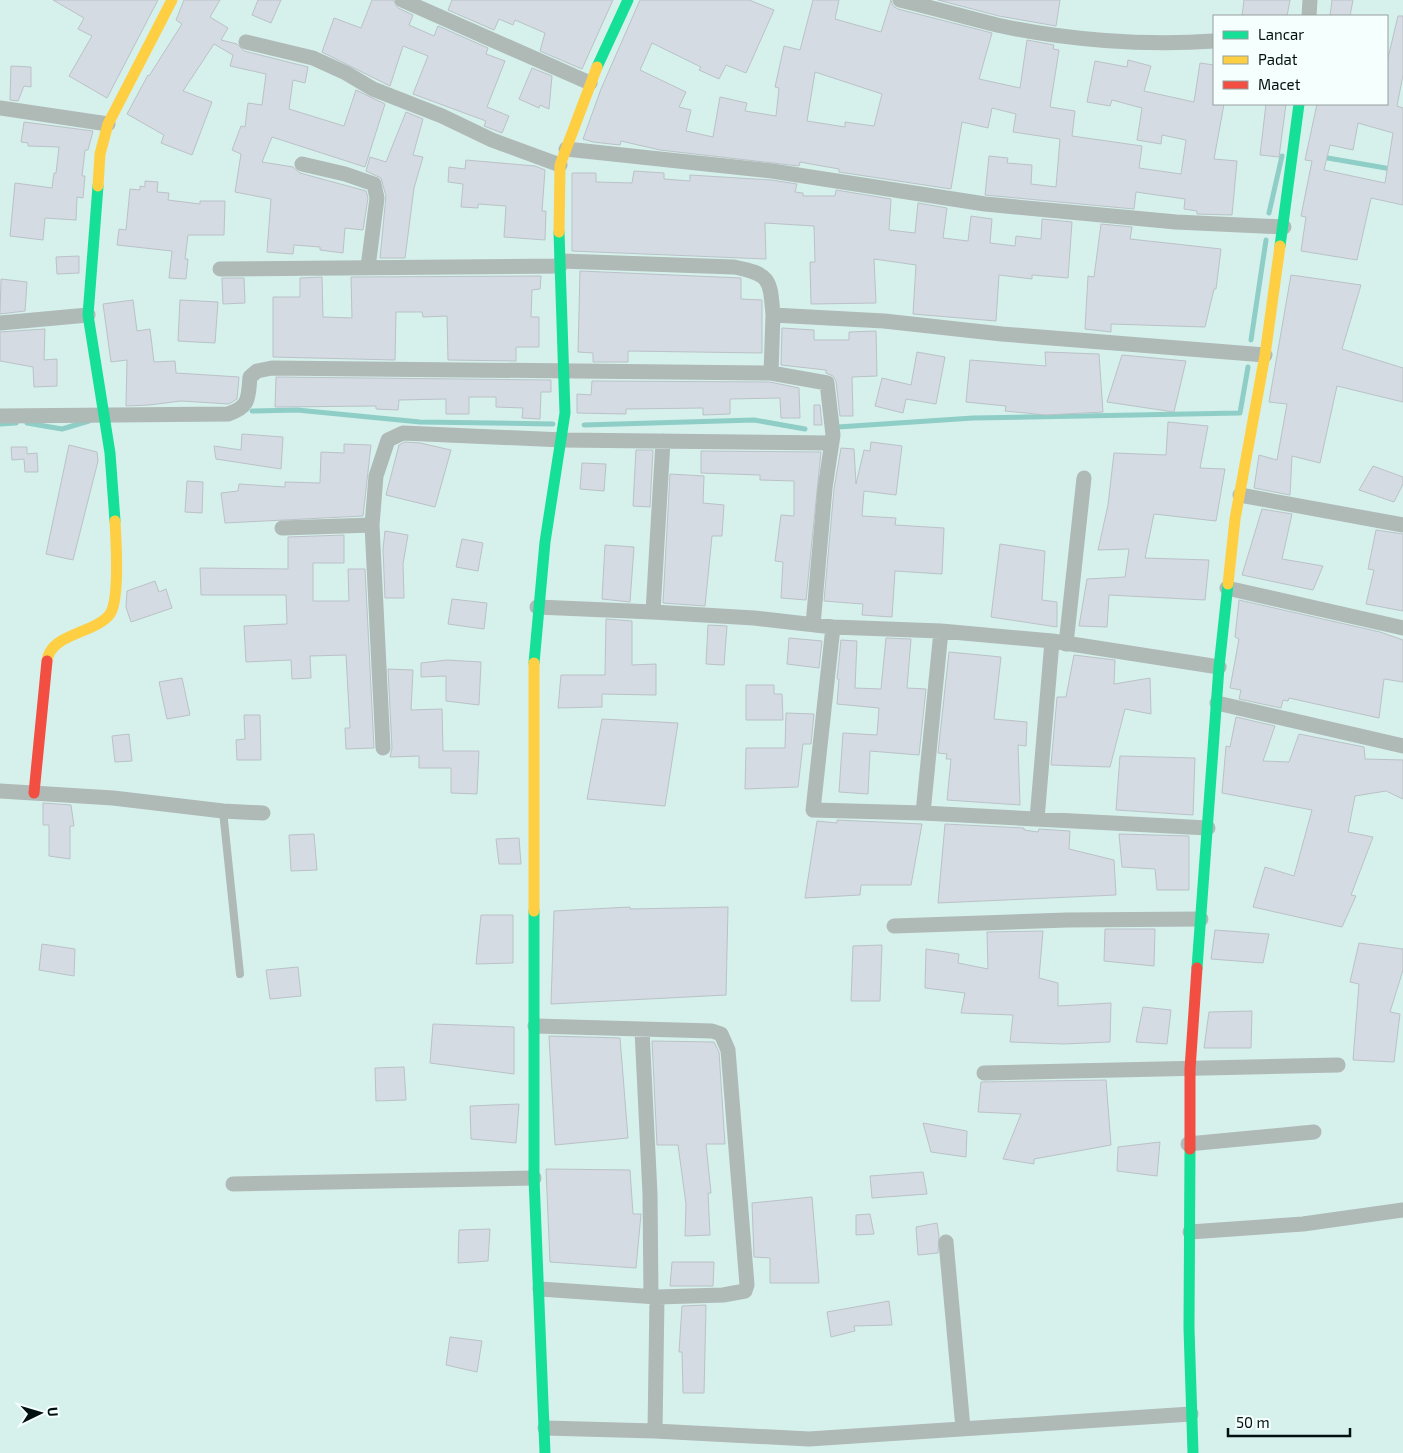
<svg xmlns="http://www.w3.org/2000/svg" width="1403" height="1453" font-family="'Exo 2',sans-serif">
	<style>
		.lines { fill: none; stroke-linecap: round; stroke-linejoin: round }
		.stream { stroke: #8ecec6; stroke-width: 5 }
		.building { fill: #d4dbe3; stroke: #bac2c7; fill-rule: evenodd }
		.lane { stroke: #afb9b6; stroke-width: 8 }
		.street { stroke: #afb9b6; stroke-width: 15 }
		.fast { stroke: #16e098; stroke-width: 11 }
		.slow { stroke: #ffcf43; stroke-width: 11 }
		.jam { stroke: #f24e42; stroke-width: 11 }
	</style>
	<rect width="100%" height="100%" fill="#d6f0ec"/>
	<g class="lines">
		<path class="stream" d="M1322,157L1403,171
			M1269,213L1282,156
			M1251,340L1266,240
			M252,411L297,410L420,422L553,424
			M27,423L62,429L89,421
			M0,424L16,423
			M584,425L754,420L805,429
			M838,427L973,418L1240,413L1248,367"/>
	</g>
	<path class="building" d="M53,0H158L107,98L69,76L92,36L78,29L84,18Z
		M184,0H220L210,17L228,28L221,40L237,44L244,51L308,67L305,83L293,80L289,109L344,126L356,90L385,104L365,167L272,137L262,162L293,167L300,173L366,191L368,198L363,230L345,228L343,253L320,250V247L294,245L293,254L267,252L271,199L235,192L241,154L232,150L241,126L245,127L248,103L262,105L266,74L230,66L233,55L214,44L183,91L212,102L192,155L161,143L164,135L127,114L148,75L149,76L182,24L176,20Z
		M258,0H281L271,23L252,15Z
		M372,0H393L398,8L413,15L409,25L434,36L438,26L488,48L486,54L505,61L487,107L509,116L502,133L484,126L486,121L413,94L428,56L403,46L390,86L322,52L334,18L361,28Z
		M452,0H613L582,69L540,51L545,33L515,20L513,25L499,19L494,30L448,10Z
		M640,0H749L774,10L746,73L726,65L719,79L699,70L701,67L652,43L640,70L686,92L679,107L691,110L686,131L713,137L720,97L747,103L745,111L776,116L779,88L775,87L784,46L800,50L813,0H839L835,19L881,32L891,0L893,6L898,9L992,33L979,79L1020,88L1027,40L1054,45L1053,49L1059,50L1050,107L1075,111L1072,136L1142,146L1139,168L1181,174L1186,140L1162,135L1161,144L1137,140L1142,108L1112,100L1110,106L1087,102L1095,61L1127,67L1128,60L1151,66L1144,91L1194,102L1200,63L1214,65V104H1224L1214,159L1237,161L1232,215L1197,214V211L1184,209L1185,199L1136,192L1134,209L985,195L989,156L1008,158L1007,163L1032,165L1031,184L1056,187L1060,139L1013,132L1016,114L992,108L988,128L962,122L951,189L839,172V169L800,162L799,166L660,150L621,141L620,145L593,142L583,139L601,89ZM815,72L882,94L874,126L845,122V127L807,121Z
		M938,0H1060L1056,26L999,16Z
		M1244,0H1290L1287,16H1242Z
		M1332,0H1353L1350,16H1330Z
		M1398,16H1403V75L1397,106L1403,108V205L1371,198L1357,260L1301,251L1306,217L1301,216L1312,161L1305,160L1317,104H1387V62ZM1358,123L1393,133L1385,183L1324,170L1330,145L1353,150Z
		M11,66L31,67V87L24,86L18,101L10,100Z
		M532,68L552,76L549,109L540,105L539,108L519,99Z
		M1266,104H1286L1279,157L1260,155Z
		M406,112L423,119L413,155L423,157L414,188L405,258H380L386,196L381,178L366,171L370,157L386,162Z
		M24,122L93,131L88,150H85L82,176H85L83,198L77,197L76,220L45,218L43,240L10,236L15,183L52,188L54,173H56L59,147L28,146V143L21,142Z
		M466,160L535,166L545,170L542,211H546L545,240L504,237L506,206L478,204V208L461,207L463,184L448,182L449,167L465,169Z
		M634,171L664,173V179L690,181V175L771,180L797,184L795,192L803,193V196H835L836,190L891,199L889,230L915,233L918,203L947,208L943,238L968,241L971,216L992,219L990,243L1015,246L1016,236L1041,239L1042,219L1072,222L1068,278L1032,275V279L999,275L996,321L913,314L916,265L874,259L876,303L811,304L810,262H815L814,226L765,223L766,259L572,251V173H596V182L632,183Z
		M145,181L158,182L157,192L169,193L168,200L200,204V201H225L224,235H188L185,259H188L186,279L169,278L172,251L117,245L119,229L126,230L130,189L140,190V186L145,187Z
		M1101,224L1132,227L1130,239L1221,249L1216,289H1214L1205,327L1111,324V332L1085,329L1088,276L1094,277Z
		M79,256V273L57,274L56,257Z
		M580,271L741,278V299L762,300V353L628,351V362H593V353L578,352Z
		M1291,275L1361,285L1342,349L1403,368V402L1337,386L1320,463L1292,456L1290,495L1254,488L1259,455L1277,460L1287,404L1269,402Z
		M541,276L540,289L532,290L531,317H539V347H516V361L448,360L447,316L423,317L422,312H396L395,360L273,357V297H300V278L322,277L323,317L352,318L351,277Z
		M222,278H244L245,303L223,304Z
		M1,279L27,282L25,311L0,314Z
		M133,300L137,331L150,329L154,362L175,361L176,373L239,377L237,399L229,404L181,401L149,405L126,406L127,360L111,362L103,304Z
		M180,300L218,302L215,343L178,341Z
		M782,328L814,330V340H849V332L876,331L877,376L852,377L853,416H840L836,381L833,376L826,373V370L781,365Z
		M45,329L44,360L57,359V386L34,387L33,367L0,361V332Z
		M917,352L945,357L936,404L906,399L903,413L875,406L882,378L911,385Z
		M1045,352L1099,354L1103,412L1046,415L1005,411L1006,406L966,402L970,360L1046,366Z
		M1122,355L1186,361L1174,412L1107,402Z
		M276,377L551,380V392H541L540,419L522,418L523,408L496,407V397H469V414H446V399L399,400L398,410L376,409V406L275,407Z
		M592,381L770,382L799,388L800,418H781L780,398L730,399V414L703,415V408L626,409V414L577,413V394L591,395Z
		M814,405H820L822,425H814Z
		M1168,422L1208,426L1200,468L1225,469L1216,521L1154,514L1145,558L1209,560L1205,600L1109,595L1107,627L1079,626L1087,579L1125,577L1129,549L1098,550L1108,505L1114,453L1166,455Z
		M242,434L283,437L281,469L216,459L214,446L241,450Z
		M405,442L420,443L451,450L435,507L386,495L399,445Z
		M871,442L902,446L896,495L864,491L862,516L896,518L895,525L944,528L942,574L895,571L892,617L862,615L863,604L824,601L834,489L841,448L854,449L856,484L864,450L870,451Z
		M344,444L371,445L363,516L225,523L221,493L238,491L239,484L285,487V482L320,483L321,452L344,453Z
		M69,445L97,452L98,461L73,560L46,554Z
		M11,447H27V454L37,453L38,472H25L24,459L12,460Z
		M636,450H653L650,507L633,506Z
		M701,451L821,452L806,600L781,598L783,562L775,561L781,515L794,516V481L760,480V475L701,473Z
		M582,463L606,464L604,491L580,489Z
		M1373,466L1403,477V484L1394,502L1359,490Z
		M670,474L704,476L703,503L724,505L722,536H712L705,606L663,603Z
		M187,481L203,482L202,513L185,512Z
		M1262,509L1292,514L1282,559L1323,566L1313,590L1242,575Z
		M1376,530L1403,534V611L1366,604L1374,570L1368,569Z
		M385,531L408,535L403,564L404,598H385L383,549Z
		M344,535V563H313V601H349L348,569H365L374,748L346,749L345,728H350L346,655L310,656L311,678L292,679L291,660L246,662L244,626L287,624L286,595H201L200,568L288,569V537Z
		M462,539L483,543L478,571L456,567Z
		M1000,544L1045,551L1042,600L1057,602V627L991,617Z
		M605,545L634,547L630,602L602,599Z
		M155,581L159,592L166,589L172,608L131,622L126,607L127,591Z
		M452,599L487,603L484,629L448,624Z
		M1239,600L1380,632L1403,640V682L1384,679L1379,718L1289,698L1288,701L1283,700L1281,708L1239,699L1241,690L1230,688L1239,639L1235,637Z
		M606,619L632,621V665L656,664V695L602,694V707L558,708L561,675H605Z
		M708,625L727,626L724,665L706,664Z
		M789,638L822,641L819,668L787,664Z
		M886,638L911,639L907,688L926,689L919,755L870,751L868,794L839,792L843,733L877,735L879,708L837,704L839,679H837L841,640L857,641L855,688L881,689Z
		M949,652L1001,657L994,719L1027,722L1026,746L1018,745L1020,805L947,800L951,759H946L947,754L938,753Z
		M1074,655L1115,660L1114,684L1150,678L1151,714L1125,709L1110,767L1051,765L1057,697H1066Z
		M447,660L481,662L479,705L446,701V676L421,677V663Z
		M388,669L413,670L411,710L442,709L443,751H479L477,794L451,793V768H419V756L390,757L392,748Z
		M182,678L190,715L167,719L159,682Z
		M746,685H774V694H782L783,720H746Z
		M786,713L814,714L811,744H803L798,787L745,789L746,748H785Z
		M244,715H260L261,760H237L236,740L245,739Z
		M1236,717L1275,726L1263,761L1289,762L1299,734L1364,747L1365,759L1403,760V799L1386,791L1355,796L1348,832L1373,837L1351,895L1356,896L1342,927L1253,907L1265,867L1294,876L1312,810L1222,793L1226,746L1230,747Z
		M602,719L678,723L665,806L587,799Z
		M129,734L132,761L115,762L112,736Z
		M1120,756L1195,758L1193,815L1116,810Z
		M43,803L71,805L74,826H70V859L49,856V825H43Z
		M837,820L922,824L911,885H861L860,895L805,898L817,821L837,823Z
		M945,824L1024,828V830L1038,832L1039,829L1070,831L1069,849L1114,860L1116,895L938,903Z
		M314,834L317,870L291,871L289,835Z
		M1119,834L1189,836V890H1157L1155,869L1122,867Z
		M519,838L521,864H499L496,839Z
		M630,907V909L728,907L726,995L551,1004L554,911Z
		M481,915H513V963L476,964Z
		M1105,929H1155L1154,966L1104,961Z
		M1215,930L1269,934L1263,963L1211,959Z
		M1043,931L1039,978L1058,983V1006L1111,1003L1110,1042L1063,1044L1010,1042L1013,1015L961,1013L965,993L925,988L926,949L959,954L958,963L988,969L987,932Z
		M1359,943L1403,949V970L1390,1012L1400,1014L1394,1062L1353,1060L1359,984L1350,982Z
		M42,944L75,949L74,976L39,970Z
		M882,945L880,1001H851L853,946Z
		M298,967L301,996L270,999L266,970Z
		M1143,1007L1171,1010L1167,1044L1136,1042Z
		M1252,1011L1251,1048H1204L1209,1012Z
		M433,1024L514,1027V1074L430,1063Z
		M549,1036L620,1038L628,1138L555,1145Z
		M652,1041L714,1042L719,1052L725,1144H706L711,1193H708L710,1235L685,1236L686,1204L678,1145H657Z
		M404,1067L406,1100L376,1101L375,1068Z
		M1106,1080L1111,1145L1034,1159V1164L1003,1159L1021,1114L978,1112L981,1082Z
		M519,1104L516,1143L471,1139L470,1106Z
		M923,1123L967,1131L966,1157L931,1152Z
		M1160,1142L1157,1176L1117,1171L1118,1147Z
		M546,1169L630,1170L633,1214H641L636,1268L550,1262Z
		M923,1172L927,1194L872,1198L870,1176Z
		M812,1197L819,1283H770V1258L754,1257L752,1203Z
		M870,1214L874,1234L856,1235V1215Z
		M937,1223L939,1236L938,1253L918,1255L916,1227Z
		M490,1229L488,1261L458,1263L459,1230Z
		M672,1262H714L713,1286H670Z
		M889,1301L892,1325L854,1326L855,1331L831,1337L827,1312Z
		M706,1305L704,1393H683L682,1352H679L682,1306Z
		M450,1337L482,1341L477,1372L446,1365Z"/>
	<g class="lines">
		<path class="lane" d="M223,811L240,974"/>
		<path class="street" d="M402,0L590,83
			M900,0C933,8 965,17 997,25C1064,40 1145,46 1214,41
			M1309,16L1310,0
			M246,42L313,58L346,73L373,89L442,116L492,140L560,165
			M0,108L108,124
			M566,149L772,171L985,204L1176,222L1284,227
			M302,164L345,174L374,184L377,198L368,267
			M561,261L734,267C771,274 770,280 773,315L884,321L1002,334L1265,355
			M220,269L560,266
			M773,315L771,373L827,383L833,435L825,488L813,625
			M0,323L88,315
			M0,416L228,414C250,407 248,398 250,377L257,371L272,368L771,373
			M1240,495L1403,525
			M282,528L372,525
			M1227,588L1403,628
			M537,607L653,612L754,618L833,627L941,631L1052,641L1219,667
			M653,612L663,441
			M833,627L813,810L923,813L1208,828
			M1066,644L1084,478
			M1217,703L1403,746
			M383,748L372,525L376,476L388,440L403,433L563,440L831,443
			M0,791L113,798L223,811L263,813
			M923,813L941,631
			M1037,819L1052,641
			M894,926L1067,920L1201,919
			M535,1026L712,1031L721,1034L728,1050L747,1285L745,1291L723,1295L657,1297L540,1289
			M642,1030L650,1194L651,1297
			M984,1073L1338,1065
			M1188,1144L1314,1132
			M233,1184L534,1178
			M1190,1232L1303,1224L1403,1210
			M946,1242L963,1428
			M545,1428L655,1431L809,1439L1191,1414
			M655,1431L657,1297"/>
		<path class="fast" d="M597,67L628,0
			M98,186L88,315L110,453L115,521
			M1280,246L1299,104
			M534,663L545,542L565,413L559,232
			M534,911V1178L545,1453
			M1197,968L1219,667L1228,584
			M1190,1149L1189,1328L1193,1453"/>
		<path class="slow" d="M98,186L100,154L108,124L172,0
			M559,232L560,165L597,67
			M1228,584L1235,519L1265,355L1280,246
			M47,661C50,633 95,634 110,614C120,599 116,540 115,521
			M534,911V663"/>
		<path class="jam" d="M34,793L47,661
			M1190,1149V1069L1197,968"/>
	</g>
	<rect x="1213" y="15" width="175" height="90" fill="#f5fffd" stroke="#94a09e"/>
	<rect x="1223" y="31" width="25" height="8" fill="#16e098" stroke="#94a09e"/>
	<text x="1258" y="40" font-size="15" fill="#021110">Lancar</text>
	<rect x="1223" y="56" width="25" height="8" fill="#ffcf43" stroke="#94a09e"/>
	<text x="1258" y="65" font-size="15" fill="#021110">Padat</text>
	<rect x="1223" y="81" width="25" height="8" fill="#f24e42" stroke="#94a09e"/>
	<text x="1258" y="90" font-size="15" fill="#021110">Macet</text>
	<g transform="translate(40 1413) rotate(85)" stroke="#f5fffd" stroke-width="4" paint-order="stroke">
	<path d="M0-4L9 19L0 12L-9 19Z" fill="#021110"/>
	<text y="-8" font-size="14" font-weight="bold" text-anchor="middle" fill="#021110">U</text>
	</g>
	<path d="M1228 1428v8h122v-8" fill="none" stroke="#021110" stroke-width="2.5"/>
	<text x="1236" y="1428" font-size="15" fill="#021110" stroke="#f5fffd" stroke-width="4" paint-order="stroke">50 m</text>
</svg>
